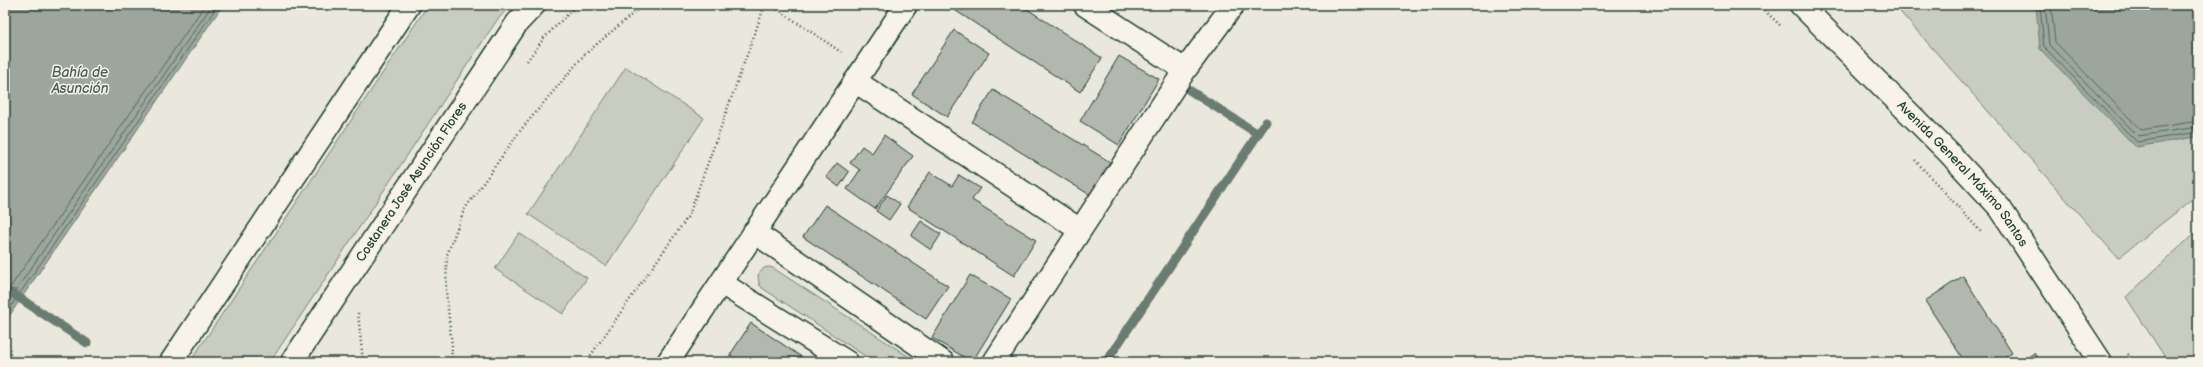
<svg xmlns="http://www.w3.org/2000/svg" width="2203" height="367" font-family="'Balsamiq Sans',sans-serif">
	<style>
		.green { fill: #c8ccc1; stroke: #74847a }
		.water { fill: #9ca69c; stroke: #6a7c72 }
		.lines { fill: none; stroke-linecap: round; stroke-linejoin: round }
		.shore { stroke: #51675e; stroke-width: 1 }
		.stream { stroke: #6a7c72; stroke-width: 9 }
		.building { fill: #b2b8ae; stroke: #1f3d34 }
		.minor-casing { stroke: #1f3d34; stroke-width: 25 }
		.trunk-casing { stroke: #1f3d34; stroke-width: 25 }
		.path { stroke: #1f3d34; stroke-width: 2.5; stroke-dasharray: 1 3; stroke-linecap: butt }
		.minor { stroke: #f7f3e8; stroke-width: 22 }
		.trunk { stroke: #f7f3e8; stroke-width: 22 }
		.labels { text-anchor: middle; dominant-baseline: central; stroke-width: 3; stroke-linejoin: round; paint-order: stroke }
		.street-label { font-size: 13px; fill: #1f3d34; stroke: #f7f3e8 }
		.water-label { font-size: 14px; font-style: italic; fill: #445c53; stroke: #f7f3e8 }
	</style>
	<rect width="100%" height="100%" fill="#eae8dd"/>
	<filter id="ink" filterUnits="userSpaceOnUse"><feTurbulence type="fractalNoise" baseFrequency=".025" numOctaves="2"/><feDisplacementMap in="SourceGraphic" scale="8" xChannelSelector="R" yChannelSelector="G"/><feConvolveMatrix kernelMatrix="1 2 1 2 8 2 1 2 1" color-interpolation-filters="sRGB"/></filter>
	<g filter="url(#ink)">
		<path class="green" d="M428,5H511L497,20L270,362H190Z
			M1894,5H2198V195L2118,258Z
			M626,67L704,118L606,266L528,214Z
			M2198,230V362H2168L2126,297Z
			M519,233L587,278L563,314L495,269Z
			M769,267L773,268L917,362H874L762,288L759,284L758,275L764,268Z"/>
		<path class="water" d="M5,5H223L5,322Z
			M2036,5H2198V135L2195,137L2136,147L2040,49Z"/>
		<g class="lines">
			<path class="shore" d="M2040,5L2044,47L2137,142L2198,132
				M2045,5L2049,45L2138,136L2198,127
				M2051,5L2055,42L2141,130L2198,121
				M5,295L205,5
				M5,306L212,5
				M5,315L218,5"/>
			<path class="stream" d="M1189,90L1258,134
				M12,293L87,343
				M1106,362L1266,122"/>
		</g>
		<path class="building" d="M952,5H1021L1102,58L1080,92L950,7Z
			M954,30L989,53L947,117L912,94Z
			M1119,56L1159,79L1119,145L1080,121Z
			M993,90L1115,165L1095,198L972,122Z
			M884,135L913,156L875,209L847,189L860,170L850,163L862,146L872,153Z
			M837,163L849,172L839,187L826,177Z
			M930,172L952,186L959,175L980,188L972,200L1036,240L1014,276L907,207Z
			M887,195L900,204L889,220L876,211Z
			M825,205L948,286L926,319L803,237Z
			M921,221L941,234L931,250L911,236Z
			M970,275L1011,299L972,362L932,338Z
			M1963,276L2012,353L1998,362H1965L1925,301Z
			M751,323L809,362H740L730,355Z
			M2034,353L2040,362H2021Z"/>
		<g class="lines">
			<defs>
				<path id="minor" d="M1085,5L1185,70
					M855,81L1080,230
					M754,232L943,362
					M721,283L847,362
					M668,362L906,5
					M994,362L1185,70L1233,5"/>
				<g id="trunk">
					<path id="s1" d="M1801,5L1949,153L2000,208L2101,362"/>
					<path d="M171,362L409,5"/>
					<path id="s2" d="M292,362L517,23L534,5"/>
				</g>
			</defs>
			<use href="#minor" class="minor-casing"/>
			<use href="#trunk" class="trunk-casing"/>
			<path class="path" d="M771,5L841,52
				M1759,5L1782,27
				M527,61L544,38L577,5
				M1915,160L1982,233
				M358,313L363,362
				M2128,354L2133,362
				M451,362L452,346L446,291L447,255L464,210L520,131L584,55L643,5
				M586,362L689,215L765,5"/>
			<use href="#minor" class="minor"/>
			<use href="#trunk" class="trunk"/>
		</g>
	</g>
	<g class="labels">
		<g class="street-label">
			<text stroke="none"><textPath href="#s1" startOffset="234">Avenida General Máximo Santos</textPath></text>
			<text stroke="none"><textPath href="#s2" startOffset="216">Costanera José Asunción Flores</textPath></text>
		</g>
		<g class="water-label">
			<text x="80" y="72">Bahía de<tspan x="80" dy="16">Asunción</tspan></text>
		</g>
	</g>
	<rect width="2203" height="367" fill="none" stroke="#f7f3e8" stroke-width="20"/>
	<rect x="10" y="10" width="2183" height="347" fill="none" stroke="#1f3d34" stroke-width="1.5" filter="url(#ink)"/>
</svg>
